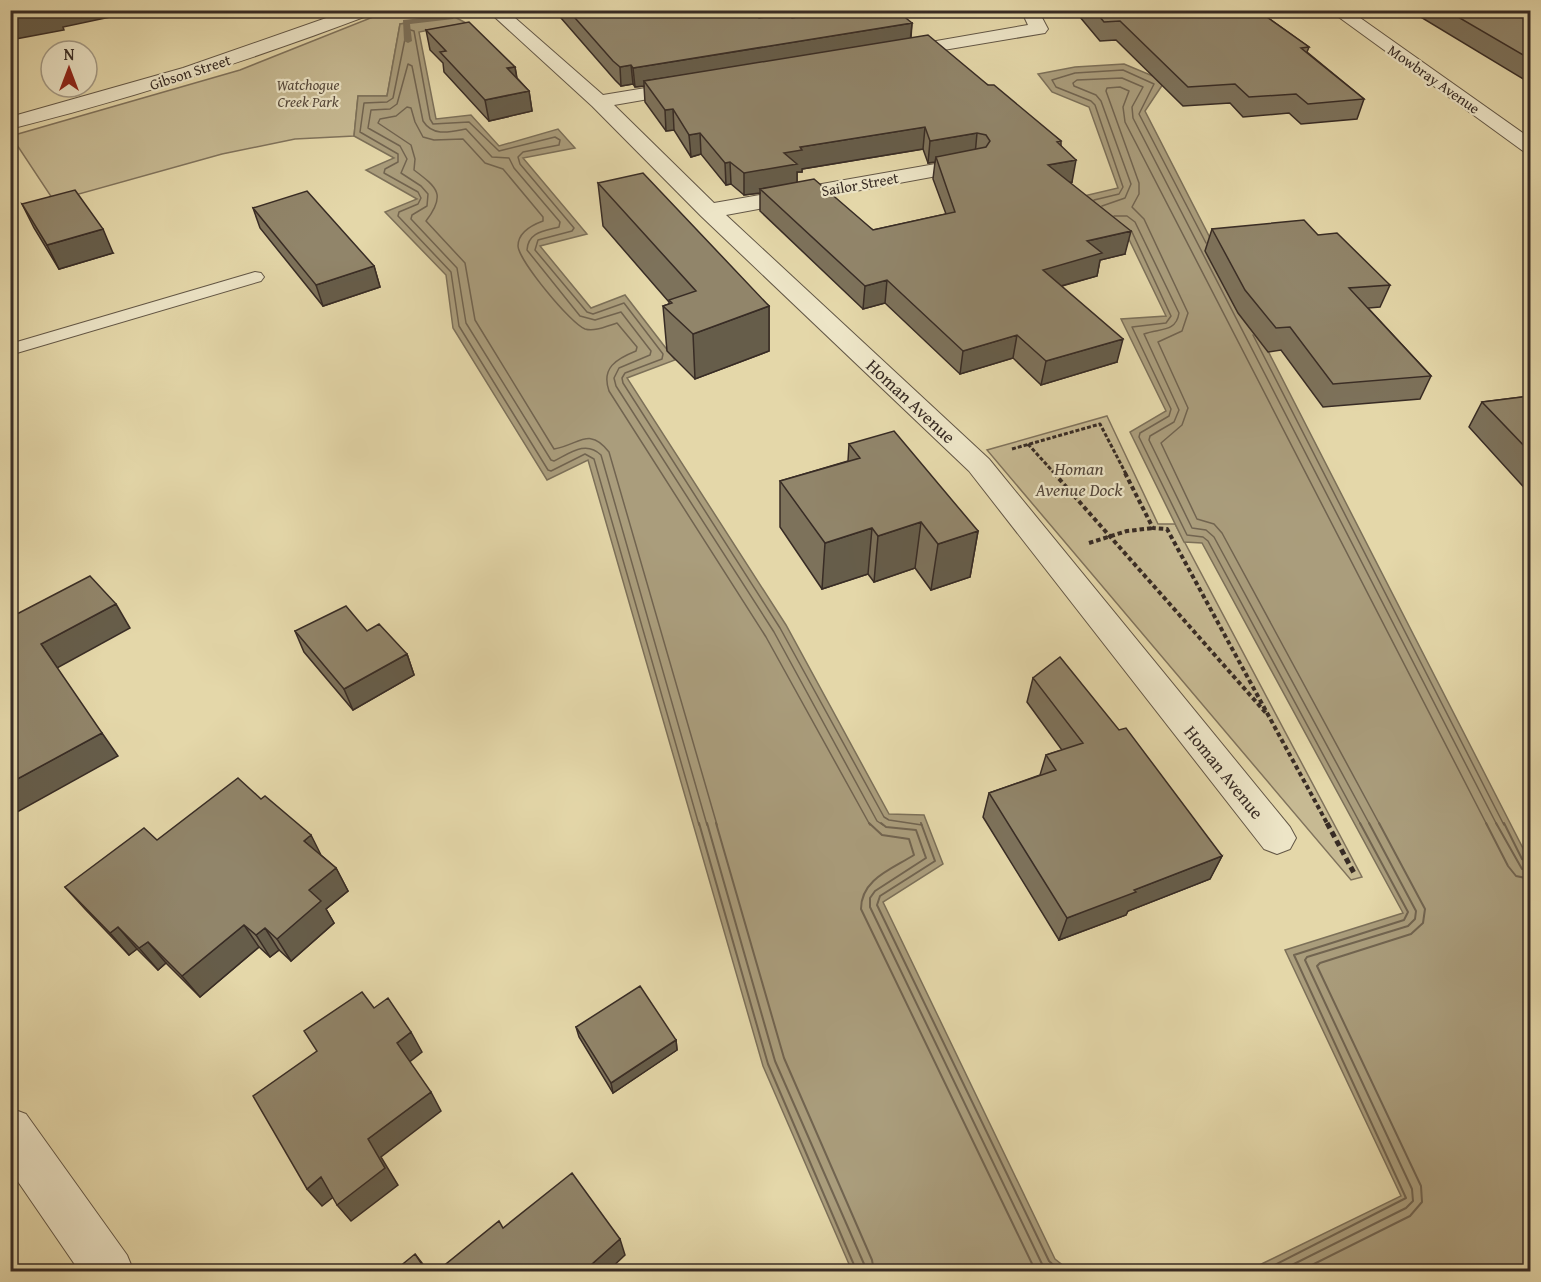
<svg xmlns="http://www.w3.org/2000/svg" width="1541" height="1282" font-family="'Gentium Book Plus',serif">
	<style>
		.green { fill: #c7ba93; stroke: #80735c; stroke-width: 1.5 }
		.water { fill: #aa9d7c; stroke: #7c7059; stroke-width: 1.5 }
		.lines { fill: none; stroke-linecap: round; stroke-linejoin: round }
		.shore-far1 { stroke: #716450; stroke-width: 1.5 }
		.shore { stroke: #716450; stroke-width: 2 }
		.stream { fill: #7c7059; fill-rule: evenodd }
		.service-casing { stroke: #635746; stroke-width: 2 }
		.minor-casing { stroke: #635746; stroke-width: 2 }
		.path-far2 { stroke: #382c25; stroke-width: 3; stroke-dasharray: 4 2; stroke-linecap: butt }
		.path-far1 { stroke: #382c25; stroke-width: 4; stroke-dasharray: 4.5 3; stroke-linecap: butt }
		.path { stroke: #382c25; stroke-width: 5; stroke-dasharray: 6 4; stroke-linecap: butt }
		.service { fill: #ede5c7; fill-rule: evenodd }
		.minor { fill: #ede5c7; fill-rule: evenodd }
		.wall { fill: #7d725b; stroke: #382c25; stroke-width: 1.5; fill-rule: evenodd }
		.shaded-wall { fill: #665d4a; stroke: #382c25; stroke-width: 1.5 }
		.building { fill: #91856a; stroke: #382c25; stroke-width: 1.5 }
		.labels { text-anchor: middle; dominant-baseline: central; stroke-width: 4.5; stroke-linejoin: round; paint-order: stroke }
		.far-street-label { font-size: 15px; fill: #382c25; stroke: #ede5c7 }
		.far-park-label { font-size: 15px; font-style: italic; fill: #55483b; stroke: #ede5c7 }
		.street-label { font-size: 18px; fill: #382c25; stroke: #ede5c7 }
		.park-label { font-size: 18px; font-style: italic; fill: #55483b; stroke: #ede5c7 }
	</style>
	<rect width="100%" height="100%" fill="#e4d7a9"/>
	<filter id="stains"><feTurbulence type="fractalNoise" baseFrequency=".00333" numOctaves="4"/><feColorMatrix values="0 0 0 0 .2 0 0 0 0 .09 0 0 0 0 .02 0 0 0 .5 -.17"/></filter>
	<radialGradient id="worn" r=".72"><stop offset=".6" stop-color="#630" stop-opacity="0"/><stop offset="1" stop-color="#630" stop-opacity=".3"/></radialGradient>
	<path class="green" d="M388,11H457L450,17L400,24L387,96H358L354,136L295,139L222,154L54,201L11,136L240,70Z
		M1107,416L1158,524H1175L1362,877L1351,880L987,450Z"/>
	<path class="water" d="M451,15L466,23L419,32L436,119L471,115L499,146L558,129L575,148L523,158L587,234L540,246L591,308L625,295L675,360L627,378L786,625L889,814L924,815L943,864L883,902L1055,1259L1070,1271H852L763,1066L588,460L547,480L453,328L446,275L385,212L417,199L366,170L394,158L354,136L358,96H387L400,24L449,17Z
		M1124,64L1165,81L1145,111L1530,862V1271H1247L1401,1196L1285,950L1403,913L1202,543L1184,542L1130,432L1166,411L1121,319L1166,316L1124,229L1071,199L1118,188L1089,107L1052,92L1038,74L1075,67Z"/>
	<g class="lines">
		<path class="shore-far1" d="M1094,200L1119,194L1123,187L1095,105L1091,101L1056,87L1052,80L1075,73L1123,70L1154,84L1139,114L1206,243
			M1102,206L1125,198L1131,184L1101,101L1096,95L1074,86L1073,83L1077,80L1122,78L1143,87L1132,107L1133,118L1497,825
			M1114,216H1127L1135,222L1179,313C1176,333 1159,328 1144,334L1179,410L1174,422L1150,436L1149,440L1192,528L1206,530L1214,537L1370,825
			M1132,232L1171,316L1166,323L1132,327L1171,409L1169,416L1140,433L1139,437L1187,535L1203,537L1208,541L1361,825
			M1253,335L1504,825
			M699,825L594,459L585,454L551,471L548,470L459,326L451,272L398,216L399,212L418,204L421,198L418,192L384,173L385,169L398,162V154L360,132L364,103L387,102L393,98L407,29L414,31L430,119L433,124L469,122L499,151L555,137L560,140L559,145L523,152L518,157L520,164L574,228L572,231L538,240L535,250L587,312L593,314L624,303L663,354L662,359L625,373L622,378L623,383L780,628L884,817L889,820L922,825
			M707,825L601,455C586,440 570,453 554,461L551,460L466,323L457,268L411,219L412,215L427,206L428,194L421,186L401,173L407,159L400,146L368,128L371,110L390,109L397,104L408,64L412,66L423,121C433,137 450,132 466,129L492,157L509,158L514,168L560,222L559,227C544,231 528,232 527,250L580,316L595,320L621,312L651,351L650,355L619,368L614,378L616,386L774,632L877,821L883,825
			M717,825L609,452C589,426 579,445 554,449L475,320L465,263L426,221C446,195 438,188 414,170L415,159L411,145L378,123L380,119L396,116L407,107L411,108L415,122L423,137L434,140L463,139L485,163L503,169L543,217V221C532,225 518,232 518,246C519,261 571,324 585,329C595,332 607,326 617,323L637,347L636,351C616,359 601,368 609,391L766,637L870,825
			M1380,825L1222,533L1214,524L1197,519L1161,443L1182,425L1188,408L1158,342L1182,331L1188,313L1144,219L1132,207L1139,194V183L1106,91L1107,88L1120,87L1129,91L1123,107L1125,122L1487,825"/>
		<path class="shore" d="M699,823L768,1064L857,1272
			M707,823L775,1061L864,1264L865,1272
			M716,823L784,1058L872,1260L874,1272
			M869,823L882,835L909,839L914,855C892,869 861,879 861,909L1036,1272
			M881,823L886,827L916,830L926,858L875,891L870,898V907L1042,1264L1049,1272
			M921,823L935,861L880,896L877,905L1049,1261L1061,1272
			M1486,823L1508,866L1516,876L1530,879
			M1496,823L1522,869L1530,870
			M1504,823L1522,859L1530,863
			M1261,1272L1406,1198L1294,955L1404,920L1408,912L1360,823
			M1278,1272L1406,1208L1413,1201L1412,1189L1305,960L1307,957L1408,926L1415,919L1416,911L1369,823
			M1298,1272L1410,1216L1422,1202L1421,1186L1317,966L1320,963L1411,934L1423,923L1425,909L1379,823"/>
		<path class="stream" d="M450,15L454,17L453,19L410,24L412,41L408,43L404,41L403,20Z"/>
		<defs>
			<path id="service" d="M255,272L261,273L264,277L261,281L10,355V344Z"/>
			<path id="minor" d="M349,10H374L372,14C254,59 133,98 10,129V117L183,68Z
				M487,10H506L603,95L688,81L695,83L698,87L695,91L614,105L714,203L975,157L982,159L985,163L982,167L975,169L726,215L989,459L1290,827L1296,838L1290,849L1277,854L1264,849L969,471L701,216L592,106Z
				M1021,10H1038L1048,29L1045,33L896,58L890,57L887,53L890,49L896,48L1028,25Z
				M1329,10H1349L1530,138V153L1523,151Z
				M10,1108L26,1114L127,1255L134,1272H80L10,1170Z"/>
		</defs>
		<use href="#service" class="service-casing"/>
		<use href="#minor" class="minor-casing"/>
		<path class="path-far2" d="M1028,444L1055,474
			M1012,449L1100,424L1126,474"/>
		<path class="path-far1" d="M1054,473L1266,713
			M1125,473L1153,528L1167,529L1328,825
			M1089,543L1127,531L1153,528"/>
		<path class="path" d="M1327,823L1354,873"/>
		<use href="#service" class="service"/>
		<use href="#minor" class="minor"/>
	</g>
	<path class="wall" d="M554,10H683L686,13L759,18H792L912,23L911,38L988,85L1061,141V145L1072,182H1069L1125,254L1100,260L1097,276L1062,286L1117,362L1041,385L1013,358L960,374L885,303L863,309L760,211V193L744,195L731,184L726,185L701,154L691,157L674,130L666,131L645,102L644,86L635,87L633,84L621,86L615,80ZM923,149L928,163L935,162L933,179L946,214L873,230L797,182V172H802V169Z
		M937,10H984L937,12Z
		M1074,10H1268L1267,13L1268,18L1309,47L1307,52L1364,99L1357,119L1301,124L1289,113L1243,117L1230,103L1183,106L1116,40L1100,41Z
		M1409,10H1530V83Z
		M426,30L515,67L517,78L529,91L532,111L489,121L444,72L443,63L430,50Z
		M598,183L769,306V351L695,379L667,351L663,306L669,304V302L603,226Z
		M22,204L113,253L59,269L34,228Z
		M253,208L374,266L380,287L323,306L260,228Z
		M1212,229L1318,235L1390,285L1380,307L1368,308L1431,376L1420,399L1323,407L1281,350L1268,352L1238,313L1205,251Z
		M1530,396V494L1469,427L1482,402Z
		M849,444L978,531L970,577L931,590L915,568L874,582L868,574L822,589L780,527V481L848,461Z
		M295,631H367L407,654L414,675L353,710L304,652Z
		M1033,678L1222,856L1210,879L1128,911L1126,915L1059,940L983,817L989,793L1040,775L1046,755L1062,750L1027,702Z
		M157,840L322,856L336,868L348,891L326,909L334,923L291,961L279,950L270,957L259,947L200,997L166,963L158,970L137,949L129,955L85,909L65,887Z
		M576,1027L676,1040L677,1050L613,1093L579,1037Z"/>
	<path class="shaded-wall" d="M10,10H143L63,27L64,30L10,40Z
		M912,23L910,42L644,81V86L635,87L633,68Z
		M631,65L633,84L621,86L620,67Z
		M515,67L518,87L507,68Z
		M529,91L532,111L489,121L485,100Z
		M673,109L674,130L666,131L665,110Z
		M925,127L923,149L802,169V172H797V186L760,189V193L744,195V173L784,153L800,147Z
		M700,133L701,154L691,157L689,135Z
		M977,133L975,155L936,157L935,162L928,163L930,141Z
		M1076,160L1072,182L1044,187L1048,165Z
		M730,162L731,184L726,185L725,163Z
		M103,229L113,253L59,269L47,245Z
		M1131,231L1125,254L1100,260L1097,276L1039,292L1043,270L1087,241Z
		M374,266L380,287L323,306L316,285Z
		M887,280L885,303L863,309L865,286Z
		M769,306V351L695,379L693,334Z
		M1017,335L1013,358L960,374L963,351Z
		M1123,339L1117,362L1041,385L1046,361Z
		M921,522L915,568L874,582L878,536Z
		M872,528L868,574L822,589L825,543Z
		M978,531L970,577L931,590L938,544Z
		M116,604L130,628L57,668L41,644Z
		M407,654L414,675L353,710L344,689Z
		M102,733L118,756L10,816V783Z
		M311,835L323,859L304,841Z
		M1222,856L1210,879L1128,911L1126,915L1059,940L1067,918L1134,890Z
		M336,868L348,891L326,909L334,923L291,961L277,939L309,890Z
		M244,925L259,947L200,997L182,976Z
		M118,927L137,949L129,955L110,933Z
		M265,928L279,950L270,957L256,935Z
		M148,942L166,963L158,970L139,948Z
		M411,1032L422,1052L408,1063L397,1043Z
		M676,1040L677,1050L613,1093L611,1083Z
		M431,1092L441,1111L381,1157L398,1185L351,1221L337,1205L368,1139Z
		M321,1177L336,1195L322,1206L307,1189Z
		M620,1239L625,1255L607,1272H583Z
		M415,1254L429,1272H427Z"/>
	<path class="building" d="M568,10H683L686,13L698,10H751L759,18L788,14L792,18L841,10H896L912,23L633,68L631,65L620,67L613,61Z
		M1094,10H1264L1269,15H1264L1309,47L1301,48L1364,99L1308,104L1296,94L1249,97L1235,84L1188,87L1120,21L1104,22Z
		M1446,10H1530V59Z
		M469,22L515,67L507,68L529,91L485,100L440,52L446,51L426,30Z
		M928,35L988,85H994L1061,141L1057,142L1076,160L1048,165L1131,231L1087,241L1102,253L1043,270L1123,339L1046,361L1017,335L963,351L887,280L865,286L760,189L814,179L873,230L955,212L936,157L986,147L990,141L986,135L977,133L930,141L925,127L800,147L802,150L784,153L797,164L744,173L730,162L725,163L700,133L689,135L673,109L665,110L644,81Z
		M643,173L769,306L693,334L663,306L672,303L669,300L696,291L598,183Z
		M75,190L103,229L47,245L22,204Z
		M307,191L374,266L316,285L253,208Z
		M1304,220L1318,235L1337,233L1390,285L1349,288L1431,376L1333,384L1290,327L1276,328L1245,290L1212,229Z
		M1530,396V452L1482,402Z
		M894,431L978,531L938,544L921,522L878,536L872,528L825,543L780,481L860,458L849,444Z
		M90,576L116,604L41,644L102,733L10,783V606L17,614Z
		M346,606L367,631L379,624L407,654L344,689L295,631Z
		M1060,657L1119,730L1126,728L1222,856L1134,890L1136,892L1067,918L989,793L1056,770L1046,755L1083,743L1033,678Z
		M238,778L261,799L265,796L311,835L304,841L336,868L309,890L321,901L277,939L265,928L256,935L244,925L182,976L148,942L139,948L118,927L110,933L65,887L144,828L157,840Z
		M640,986L676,1040L611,1083L576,1027Z
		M362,992L374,1008L388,998L411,1032L397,1043L431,1092L368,1139L385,1168L337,1205L321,1177L307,1189L253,1096L317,1051L304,1031Z
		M572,1173L620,1239L583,1272H436L499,1221L503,1228Z
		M415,1254L427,1272H393Z"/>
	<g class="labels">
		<g class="far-street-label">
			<text transform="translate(190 72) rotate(-18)">Gibson Street</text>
			<text transform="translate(1434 79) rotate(35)">Mowbray Avenue</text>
			<text transform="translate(860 184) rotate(-10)">Sailor Street</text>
		</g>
		<g class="far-park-label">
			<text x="308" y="84">Watchogue<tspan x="308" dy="17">Creek Park</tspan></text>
		</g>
		<g class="street-label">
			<text transform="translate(911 401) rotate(43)">Homan Avenue</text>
			<text transform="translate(1224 772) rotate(51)">Homan Avenue</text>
		</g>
		<g class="park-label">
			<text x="1079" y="468">Homan<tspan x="1079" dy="21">Avenue Dock</tspan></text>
		</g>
	</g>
	<rect width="1541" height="1282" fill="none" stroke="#e4d7a9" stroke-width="36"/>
	<rect x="12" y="12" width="1517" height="1258" fill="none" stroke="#382c25" stroke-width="3"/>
	<rect x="18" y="18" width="1505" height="1246" fill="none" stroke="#382c25" stroke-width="1.5"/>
	<g transform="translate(69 69)"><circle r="28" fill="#ede5c7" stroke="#a59b86" stroke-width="1.5"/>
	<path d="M0-4.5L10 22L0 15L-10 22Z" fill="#8f2418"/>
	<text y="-9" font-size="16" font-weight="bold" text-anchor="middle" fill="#382c25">N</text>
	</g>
	<rect width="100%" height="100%" filter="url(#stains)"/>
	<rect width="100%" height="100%" fill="url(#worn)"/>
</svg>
